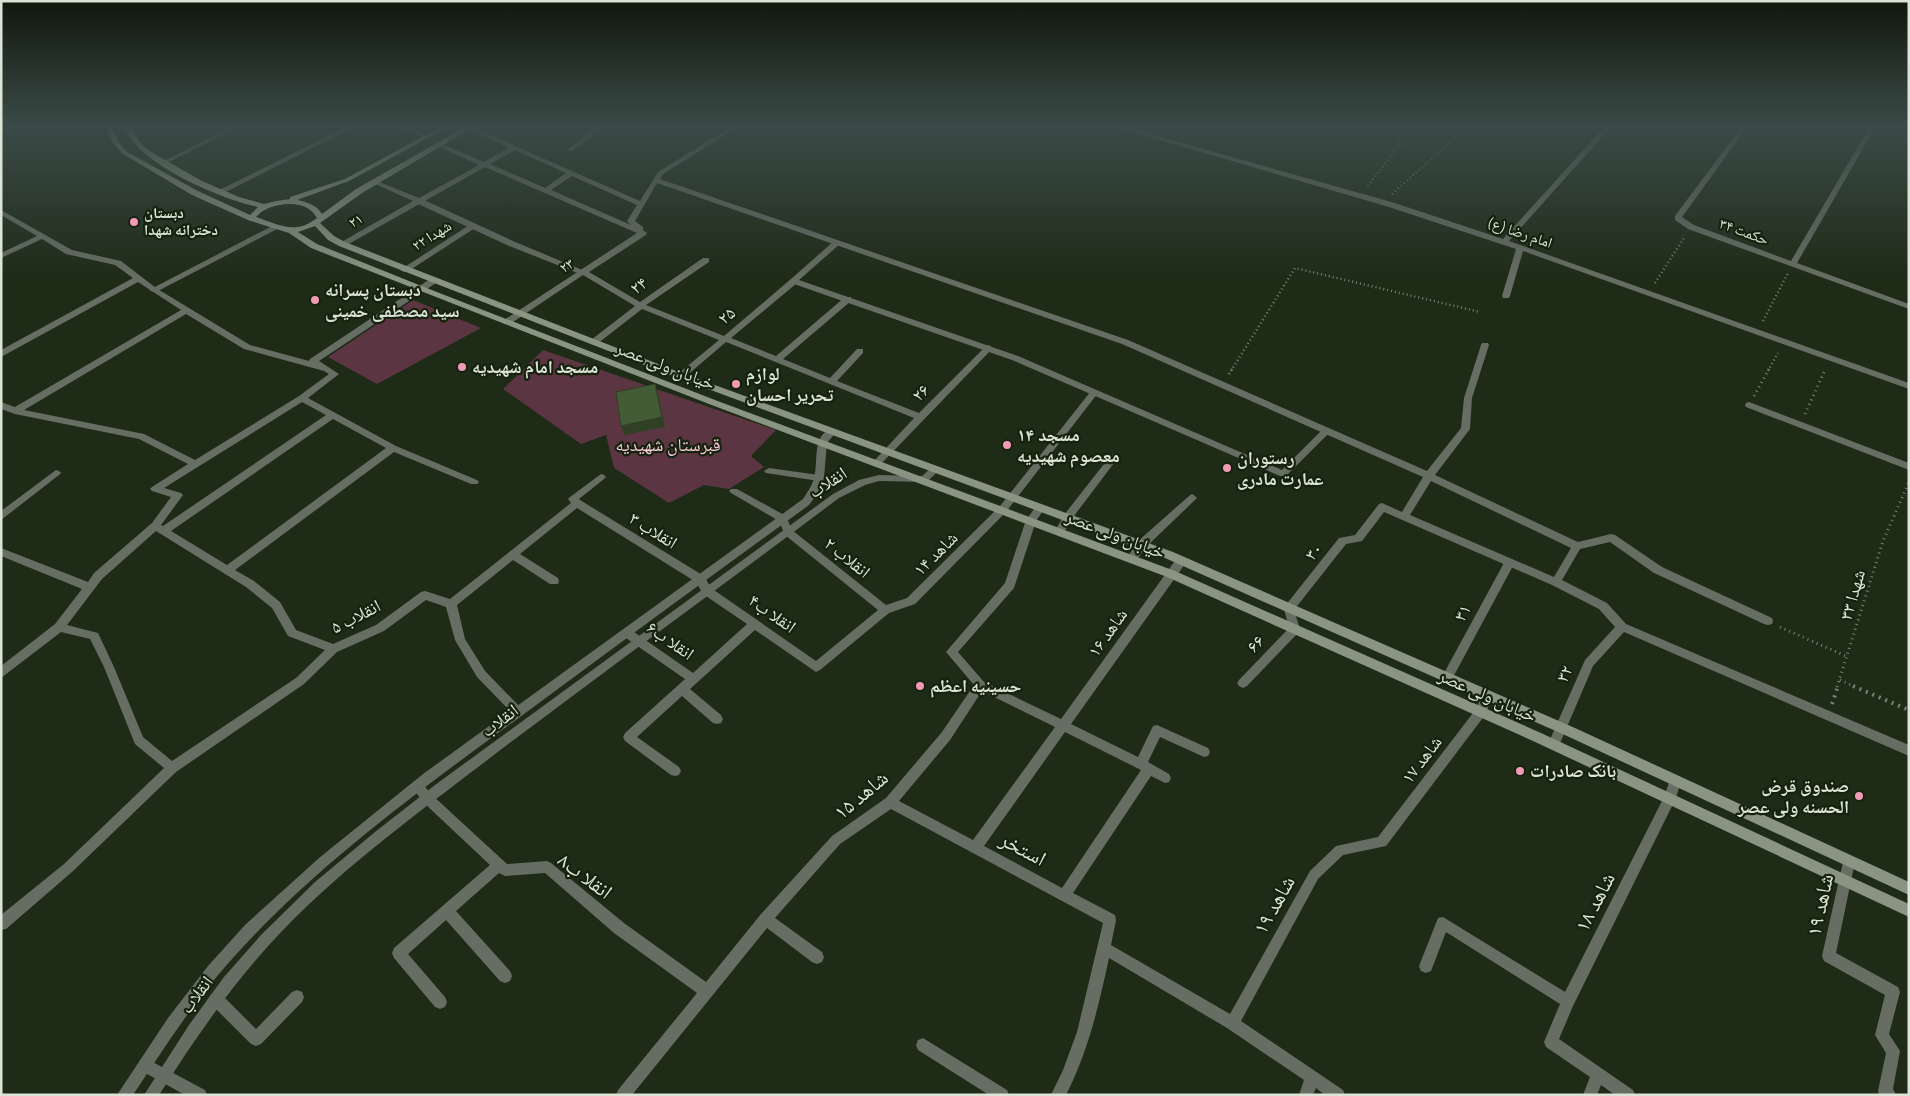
<svg xmlns="http://www.w3.org/2000/svg" width="1910" height="1096" font-family="'Source Sans 3','Noto Naskh Arabic',sans-serif">
	<style>
		.green { fill: #5b3541 }
		.lines { fill: none; stroke-linecap: round; stroke-linejoin: round }
		.path-far2 { stroke: #788372; stroke-width: 2.5; stroke-dasharray: 1 3; stroke-linecap: butt }
		.path-far1 { stroke: #788372; stroke-width: 3; stroke-dasharray: 1 4; stroke-linecap: butt }
		.path { stroke: #788372; stroke-width: 4; stroke-dasharray: 2 5; stroke-linecap: butt }
		.service { fill: #666d62; fill-rule: evenodd }
		.minor { fill: #666d62; fill-rule: evenodd }
		.tertiary { fill: #666d62; fill-rule: evenodd }
		.secondary { fill: #899483; fill-rule: evenodd }
		.shaded-wall { fill: #2f4025 }
		.building { fill: #435c35; stroke: #2f4025 }
		.poi-dot { fill: #f09ab6; stroke: #15220e; stroke-width: 2 }
		.labels { text-anchor: middle; dominant-baseline: central; stroke-width: 4.5; stroke-linejoin: round; paint-order: stroke }
		.far-poi-label { font-size: 15px; font-weight: bold; fill: #dbe4d6; stroke: #15220e; text-anchor: start }
		.far-street-label { font-size: 15px; fill: #dbe4d6; stroke: #15220e }
		.street-label { font-size: 18px; fill: #dbe4d6; stroke: #15220e }
		.poi-label { font-size: 18px; font-weight: bold; fill: #dbe4d6; stroke: #15220e; text-anchor: start }
		.park-label { font-size: 18px; fill: #fecddc; stroke: #15220e }
		.near-street-label { font-size: 21px; fill: #dbe4d6; stroke: #15220e }
	</style>
	<rect width="100%" height="100%" fill="#1e2b17"/>
	<path class="green" d="M413,300L481,328L377,384L328,357Z
		M543,350L776,430L751,456L764,467L729,489L704,485L669,503L614,468L606,435L581,444L503,389Z"/>
	<g class="lines">
		<path class="path-far2" d="M1431,126L1456,136
			M1368,186L1400,144L1397,126
			M1392,194L1469,126
			M1655,283L1684,238
			M1763,321L1788,273
			M1231,371L1295,268L1480,312
			M1768,371L1778,353"/>
		<path class="path-far1" d="M1229,374L1232,369
			M1754,396L1769,369
			M1805,414L1825,370
			M1780,627L1848,657
			M1840,680L1856,687
			M1837,687L1883,541L1909,482"/>
		<path class="path" d="M1853,686L1909,710
			M1832,704L1838,686"/>
		<path class="service" d="M416,199H422L513,241L587,272L586,274H580L507,245L416,203Z
			M274,225H277L281,227L156,292H153L149,290Z
			M834,241H840L841,243L799,280L1018,356L1282,470L1323,429L1326,428L1331,431L1286,476H1280L1012,360L791,283V279Z
			M1509,560L1513,561L1514,564L1451,681L1447,683L1443,681L1441,678L1443,675L1505,561Z"/>
		<path class="minor" d="M7,126H17L1,132V128Z
			M233,126H241L165,164L160,163Z
			M348,126H356L222,194L215,192Z
			M397,126H406L430,137L425,138Z
			M598,126H605L572,151H568V149Z
			M732,126H740L663,174L660,179L1128,340L1427,471L1461,428L1464,398L1481,345L1482,343H1488L1489,345L1472,398L1470,429L1435,475L1578,542L1611,534L1615,535L1662,567L1772,618L1773,621L1772,624L1768,625L1764,624L1654,573L1610,542L1580,549L1562,580L1607,603L1626,624L1909,745V756L1624,632L1593,666L1558,748L1554,749L1550,748L1548,744L1585,660L1615,627L1599,609L1552,585L1384,512L1362,541L1346,544L1294,610L1300,629L1299,632L1247,686L1243,688L1239,686L1237,683L1239,680L1289,628L1284,609L1285,606L1339,538L1355,535L1379,504L1382,503L1402,512L1423,477L1122,344L657,183L635,221L643,227V230L647,233L646,235L589,272L640,302L703,258H709V262L646,305L724,336L791,279H797V283L731,338L776,356L845,297H851V301L783,359L830,378L857,349H863V353L837,381L919,413L986,346L989,345L993,348L880,465L877,466L872,463L874,461L914,418L726,342L685,377H679L678,375L679,373L719,340L642,309L597,344H591V340L635,306L583,275L510,324H504V320L637,233L485,167L345,246H339L338,244L413,201L373,183V181H377L419,198L479,165L438,146V144H442L484,162L509,148L468,129V127H472L640,201L658,172ZM515,150L566,173L545,188L490,164ZM572,176L637,205L627,221L631,225L551,190ZM1431,481L1571,548L1554,577L1410,515Z
			M1112,126H1122L1395,203L1503,239L1605,126H1612L1509,241L1909,383V389L1523,251L1510,296L1509,298H1503L1502,296L1516,249L1389,207Z
			M1742,126H1748L1682,217L1694,225L1791,261L1870,126H1876L1797,263L1909,304V309L1688,229L1675,220V216Z
			M1,210L72,250L121,261L156,288L250,345L309,361L310,359L430,279H436V283L319,361L339,374L308,398L396,446L477,480L479,482L477,484H471L394,452L235,570L254,581L280,602L296,630L333,644L376,625L421,592L425,591L450,599L571,503L568,499L570,497L601,474L604,475L606,477L604,479L579,499L580,500L704,576L711,588L816,661L878,610L785,535L779,521L731,493L729,491L731,489H737L786,516L792,530L886,605L907,598L1000,506L1091,391H1097L1098,393L1006,512L915,604L889,613L820,670L816,672L755,630L690,689L721,715L723,719L721,723L717,724L713,723L682,696L637,737L679,767L681,771L679,775L675,776L671,775L625,741L623,737L625,733L685,679L623,636L622,633L623,630L627,629L631,630L693,673L747,624L703,594L696,582L577,508L520,554L558,578L559,581L558,584H550L513,560L457,605L465,639L485,671L522,709L524,712L522,715L518,717L514,715L477,677L455,640L446,607L426,600L384,631L337,652L304,684L176,772L72,872L6,929L1,930V915L64,864L164,768L135,744L104,667L90,639L61,632L1,678V666L55,624L82,589L1,556V548L88,582L94,573L152,523L171,497L152,491L150,489L152,487L188,464L139,439L15,414L1,409V402L15,407L181,310L138,282L1,357V350L133,278L115,265L66,254L42,239L1,258V253L37,236L1,215ZM186,314L244,349L324,371L329,374L299,396L195,460L144,434L24,410ZM302,402L326,415L163,526L161,525L183,495L181,493L164,488ZM333,419L386,448L227,565L171,531ZM156,531L246,587L272,608L288,636L325,650L296,678L172,761L143,737L114,667L98,633L67,625L102,579Z
			M471,224H474L478,226L407,272H404L400,270Z
			M1749,402L1909,463V470L1746,407L1745,405L1746,403Z
			M1114,454L1119,457L1117,459L1071,520L1063,534H1057L1055,531L1064,515L1111,455Z
			M769,468L819,475L824,478L819,481L766,473L764,471Z
			M56,470L59,471L61,473L59,475L1,520V511Z
			M1192,494L1195,496L1197,498L1195,500L1145,548L1136,561H1128L1127,558L1137,542L1189,496Z
			M1040,504L1045,508L1036,521L1014,588L958,652L984,682L1061,719L1177,558H1185L1186,561L1185,564L1071,724L1138,757L1153,726L1157,725L1208,748L1210,752L1208,756L1204,757L1160,737L1148,762L1169,774L1171,778L1169,782L1165,783L1151,776L1073,893L1115,915L1116,920L1111,945L1230,1014L1310,871L1336,846L1378,837L1476,709L1483,693L1487,691L1491,693L1493,696L1485,715L1386,846L1343,855L1318,879L1241,1021L1343,1090L1345,1095H1325L1316,1088L1313,1095H1299L1304,1080L1227,1028L1109,958C1099,1005 1088,1052 1066,1095H1051L1063,1070L1077,1032L1103,923L891,809L840,844L775,918L822,952L824,957L822,962L817,964L812,962L767,928L632,1095H616L618,1090L697,993L614,933L545,873L505,876L499,873L456,911L510,971L512,976L510,981L505,983L500,981L446,920L408,954L445,997L447,1002L445,1007L440,1009L435,1007L394,958L392,953L394,948L490,865L423,802L411,786L413,782L417,781L421,782L431,794L507,864L547,861L551,863L624,923L706,982L761,914L832,836L886,798L942,732L974,685L946,652L1005,583L1026,520L1037,505ZM982,691L1055,727L973,840L899,801L950,740ZM1065,732L1141,770L1062,888L984,846Z
			M1675,776L1679,777L1681,781L1676,798L1573,1006L1559,1039L1633,1090L1635,1095H1615L1601,1085L1597,1095H1583L1590,1077L1546,1047L1544,1042L1560,1004L1446,932L1431,971L1426,973L1421,971L1419,966L1438,918L1443,917L1565,992L1664,797L1671,777Z
			M1849,856L1853,858L1855,862L1836,953L1898,987L1900,992L1889,1034L1900,1051L1893,1089L1896,1095H1879L1878,1091L1886,1053L1875,1035L1885,995L1824,961L1822,956L1843,862L1845,858Z
			M297,990L302,992L304,997L302,1002L261,1044L256,1046L251,1044L211,1004L209,999L211,994L216,992L221,994L256,1029L292,992Z
			M923,1038L1007,1090L1009,1095H989L918,1050L916,1045L918,1040Z
			M145,1058L205,1090L207,1095H185L140,1070L138,1065L140,1060Z"/>
		<path class="tertiary" d="M832,428L837,431L827,443L824,478L817,494L809,505C713,575 616,646 520,717C419,791 316,865 232,959C194,1001 164,1048 133,1095H117L168,1018L208,966L245,925L319,858L423,774L803,499C807,493 812,486 814,478C819,461 811,436 832,428Z
			M935,466L940,469L927,482L879,481L865,485L839,498C723,585 606,670 490,758C414,816 335,873 270,944C228,990 193,1042 159,1095H144L189,1025L224,977L261,935L315,882L375,832L435,785L833,494L859,480L879,475L922,476L932,467Z"/>
		<path class="secondary" d="M106,126H112L119,142L127,152L198,191L250,215L258,207C222,199 165,174 139,148C132,142 128,134 124,126H130L142,145L153,153L202,181L239,197L264,204L276,201L290,199V197L345,179L442,126H450L349,181L297,200C307,202 317,205 322,214L356,189L467,126H475L362,193L320,223L334,236L345,242L671,369L1173,552L1575,728L1909,882V895L1567,736L1165,558L665,373L339,246L328,240L315,226L298,232L317,244L424,287L715,400L1175,571L1541,733L1909,904V917L1533,741L1167,577L709,404L311,248L289,233L248,220L192,195L123,154L113,143ZM287,204C300,204 310,206 317,218C295,235 280,225 256,217C264,208 275,205 287,204Z"/>
	</g>
	<path class="shaded-wall" d="M655,384L658,394L665,427L624,435L621,426Z"/>
	<path class="building" d="M655,384L662,417L621,426L616,392Z"/>
	<linearGradient id="sky" x2="0" y2="1"><stop stop-color="#10180d"/><stop offset="0.45" stop-color="#3b4a47"/><stop offset="1" stop-color="#3b4a47" stop-opacity="0"/></linearGradient>
	<rect width="1910" height="279" fill="url(#sky)"/>
	<g class="poi-dot">
		<circle cx="134" cy="222" r="5"/>
		<circle cx="315" cy="300" r="5"/>
		<circle cx="462" cy="367" r="5"/>
		<circle cx="736" cy="384" r="5"/>
		<circle cx="1007" cy="445" r="5"/>
		<circle cx="1227" cy="468" r="5"/>
		<circle cx="920" cy="686" r="5"/>
		<circle cx="1520" cy="771" r="5"/>
		<circle cx="1859" cy="796" r="5"/>
	</g>
	<g class="labels">
		<g class="far-poi-label">
			<text x="144" y="213">دبستان<tspan x="144" dy="17">دخترانه شهدا</tspan></text>
		</g>
		<g class="far-street-label">
			<text transform="translate(356 221) rotate(-29)">۲۱</text>
			<text transform="translate(1744 232) rotate(20)">حکمت ۳۴</text>
			<text transform="translate(1520 233) rotate(19)">امام رضا (ع)</text>
			<text transform="translate(432 236) rotate(-32)">شهدا ۲۲</text>
			<text transform="translate(567 266) rotate(-33)">۲۳</text>
		</g>
		<g class="street-label">
			<text transform="translate(639 286) rotate(-36)">۲۴</text>
			<text transform="translate(727 316) rotate(-40)">۲۵</text>
			<text transform="translate(665 366) rotate(21)">خیابان ولی عصر</text>
			<text transform="translate(921 393) rotate(-45)">۲۶</text>
			<text transform="translate(828 483) rotate(-33)">انقلاب</text>
			<text transform="translate(653 531) rotate(32)">انقلاب ۳</text>
			<text transform="translate(1115 535) rotate(21)">خیابان ولی عصر</text>
			<text transform="translate(1314 552) rotate(-52)">۳۰</text>
			<text transform="translate(936 554) rotate(-45)">شاهد ۱۴</text>
			<text transform="translate(847 558) rotate(39)">انقلاب ۲</text>
			<text transform="translate(1853 595) rotate(-74)">شهدا ۳۳</text>
			<text transform="translate(1463 613) rotate(-62)">۳۱</text>
			<text transform="translate(772 614) rotate(35)">انقلا ب۴</text>
			<text transform="translate(356 617) rotate(-27)">انقلاب ۵</text>
			<text transform="translate(1108 633) rotate(-55)">شاهد ۱۶</text>
			<text transform="translate(670 641) rotate(35)">انقلا ب۶</text>
			<text transform="translate(1256 644) rotate(-46)">۶۶</text>
			<text transform="translate(1565 674) rotate(-66)">۳۲</text>
			<text transform="translate(1487 696) rotate(24)">خیابان ولی عصر</text>
			<text transform="translate(500 721) rotate(-37)">انقلاب</text>
			<text transform="translate(1422 760) rotate(-53)">شاهد ۱۷</text>
			<text transform="translate(197 995) rotate(-53)">انقلاب</text>
		</g>
		<g class="poi-label">
			<text x="325" y="290">دبستان پسرانه<tspan x="325" dy="21">سید مصطفی خمینی</tspan></text>
			<text x="472" y="367">مسجد امام شهیدیه</text>
			<text x="746" y="374">لوازم<tspan x="746" dy="21">تحریر احسان</tspan></text>
			<text x="1017" y="435">مسجد ۱۴<tspan x="1017" dy="21">معصوم شهیدیه</tspan></text>
			<text x="1237" y="458">رستوران<tspan x="1237" dy="21">عمارت مادری</tspan></text>
			<text x="930" y="686">حسینیه اعظم</text>
			<text x="1530" y="771">بانک صادرات</text>
			<text x="1849" y="786" text-anchor="end">صندوق قرض<tspan x="1849" dy="21">الحسنه ولی عصر</tspan></text>
		</g>
		<g class="park-label">
			<text x="668" y="445">قبرستان شهیدیه</text>
		</g>
		<g class="near-street-label">
			<text transform="translate(861 795) rotate(-40)">شاهد ۱۵</text>
			<text transform="translate(1023 849) rotate(28)">استخر</text>
			<text transform="translate(585 876) rotate(37)">انقلا ب۸</text>
			<text transform="translate(1595 902) rotate(-63)">شاهد ۱۸</text>
			<text transform="translate(1274 905) rotate(-61)">شاهد ۱۹</text>
			<text transform="translate(1820 905) rotate(-78)">شاهد ۱۹</text>
		</g>
	</g>
	<rect width="1910" height="1096" fill="none" stroke="#dbe4d6" stroke-width="5"/>
</svg>
